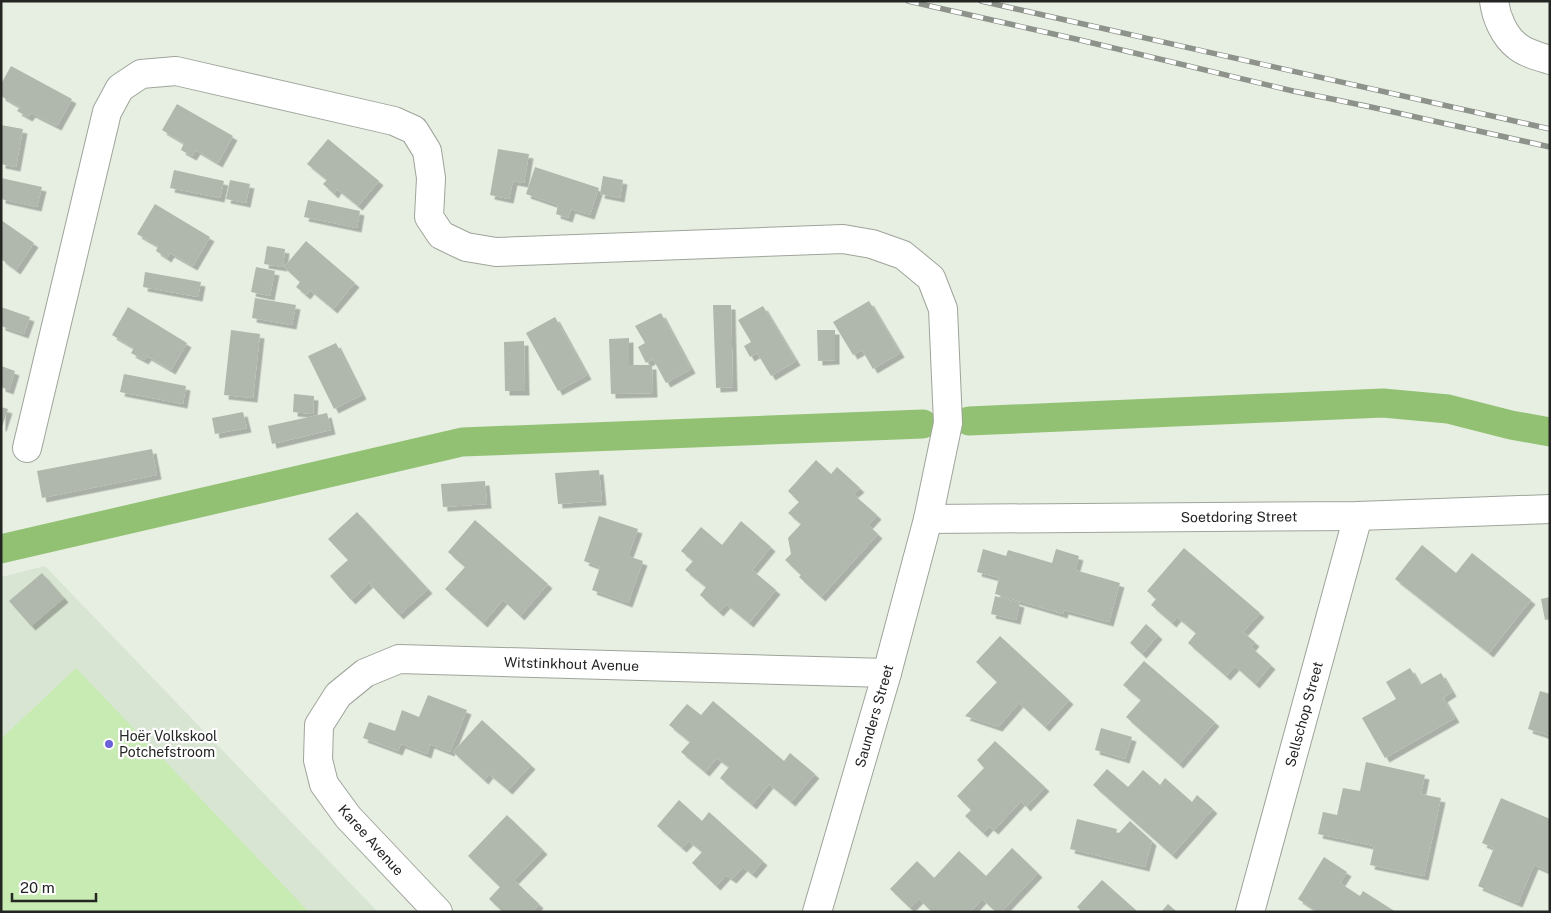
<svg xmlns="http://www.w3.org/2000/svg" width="1551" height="913" font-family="'Public Sans',sans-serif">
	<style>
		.built { fill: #d9e5d3 }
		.green { fill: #c8ebb3 }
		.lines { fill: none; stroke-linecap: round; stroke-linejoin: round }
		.canal { stroke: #92c173; stroke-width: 29 }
		.building { fill: #b0b7ac; filter: url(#shadow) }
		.minor-casing { stroke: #9ea49a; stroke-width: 30 }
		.minor { stroke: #fff; stroke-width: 28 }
		.rail-casing { stroke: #8d938b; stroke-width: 5.5 }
		.rail { stroke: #fff; stroke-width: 4; stroke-dasharray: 11; stroke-linecap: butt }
		.poi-dot { fill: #6d61db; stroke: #fff; stroke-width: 2 }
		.labels { text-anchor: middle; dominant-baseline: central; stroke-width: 4.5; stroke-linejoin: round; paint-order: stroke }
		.street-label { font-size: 14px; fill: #232622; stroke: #fff }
		.poi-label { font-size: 14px; fill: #232622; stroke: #fff; text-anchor: start }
	</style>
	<defs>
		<filter id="shadow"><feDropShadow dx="4.5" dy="4.5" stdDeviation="0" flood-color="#0004"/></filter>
	</defs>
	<rect width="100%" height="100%" fill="#e7efe3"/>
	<path class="built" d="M45,566L378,912H1V577Z"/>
	<path class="green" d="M76,668L309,912H1V739Z"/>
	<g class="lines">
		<path class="canal" d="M969,421L1383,403L1448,409L1511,425L1550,432
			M1,549L462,442L923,424"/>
	</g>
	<path class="building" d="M11,66L72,99L57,126L31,113L28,117L17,111L20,107L1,96V84Z
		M177,104L233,136L218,163L196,150L192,156L181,150L184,143L162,130Z
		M1,125L23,129L16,167L1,164Z
		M328,139L379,181L358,206L337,189L334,194L323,184L327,180L307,164Z
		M498,149L529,154L524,183L513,181L509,199L490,195Z
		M535,167L599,188L590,215L571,209L568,218L556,214L558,205L526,194Z
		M174,170L224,181L220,198L170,188Z
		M603,176L623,180L620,198L600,194Z
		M1,178L42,187L37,207L1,199Z
		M230,180L250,184L246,203L226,199Z
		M308,200L360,211L357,228L304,217Z
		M155,204L210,237L193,266L170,253L167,258L156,251L158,246L137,234Z
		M1,220L34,243L16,270L1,259Z
		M306,241L355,283L333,309L310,290L306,295L296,287L300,282L284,267Z
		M267,246L285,249L283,267L264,264Z
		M256,267L275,271L270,296L251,292Z
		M145,272L201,282L198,297L143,287Z
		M255,298L296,305L292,325L252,318Z
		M869,301L900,353L873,369L862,350L853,355L833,322Z
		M713,305H731L733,387L716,388Z
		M763,306L796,361L771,376L757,353L750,357L744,346L751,342L738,320Z
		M1,307L30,317L24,334L1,326Z
		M128,307L187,343L171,370L147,356L144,360L131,353L134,348L112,335Z
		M661,313L691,369L666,383L653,359L646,363L638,347L645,343L635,326Z
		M555,317L587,375L558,391L526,333Z
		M231,330L260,334L253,398L224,395Z
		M817,330H835V360L818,361Z
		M629,338V365H652L653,393L611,394L609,339Z
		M524,341L525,391H505L504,342Z
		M336,343L362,395L334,409L308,356Z
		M1,366L15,371L9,390L1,387Z
		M124,374L186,386L183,404L120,392Z
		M294,394L314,396L313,414L293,412Z
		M1,407L8,409L2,427H1Z
		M243,412L247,428L215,434L212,418Z
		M327,413L331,430L272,444L268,426Z
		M152,449L157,475L42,498L37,471Z
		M816,460L831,474L837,467L860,488L853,494L877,515L868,525L878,534L821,597L799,577L801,575L785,560L791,554L788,538L801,524L788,513L799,502L788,491Z
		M599,470L602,501L558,504L555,473Z
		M485,481L487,504L443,507L441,484Z
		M357,512L428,589L399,615L369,583L351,600L330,576L348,560L328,539Z
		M599,516L638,529L628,556L643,561L628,603L592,590L600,567L584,561Z
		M475,520L548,584L520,616L503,600L483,623L445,589L465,567L448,552Z
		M741,521L771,547L752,570L776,590L749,623L726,604L719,612L700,595L706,587L685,570L693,561L681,551L701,527L722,545Z
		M1422,545L1456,573L1472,553L1531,600L1489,653L1395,579Z
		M1184,548L1260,613L1243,632L1255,642L1251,647L1271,665L1255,684L1235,666L1226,676L1188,643L1196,633L1177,617L1172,623L1151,605L1156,599L1147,591Z
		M983,549L1006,556L1008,550L1052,563L1056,549L1079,556L1075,570L1120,583L1109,622L1064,610L1063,614L995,594L999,578L977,572Z
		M42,573L64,598L31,626L9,601Z
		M995,596L1020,603L1016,620L991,614Z
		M1550,597V619L1545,620L1541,599Z
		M1146,624L1158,635L1142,654L1130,643Z
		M1000,636L1069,700L1045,727L1019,703L998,727L965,716L997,682L976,662Z
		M1144,661L1215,722L1179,764L1126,717L1141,700L1123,685Z
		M1410,668L1420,685L1441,673L1452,692L1443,698L1455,718L1385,758L1362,718L1396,699L1386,682Z
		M1540,691L1550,694V736L1528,729Z
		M428,695L467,710L450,752L430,744L427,754L401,744L398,751L363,738L369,722L395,731L402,710L419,717Z
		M713,701L784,761L790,753L815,774L791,802L769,784L752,805L720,778L729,767L717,758L705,772L681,752L690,742L669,725L687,704L701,715Z
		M482,720L531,765L508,790L489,774L484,780L453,752Z
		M1101,728L1132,737L1125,759L1095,750Z
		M995,741L1045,787L1026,807L1021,801L994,830L989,826L983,833L965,816L971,810L957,796L984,768L977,760Z
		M1366,762L1425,775L1421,794L1441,798L1424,876L1370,865L1374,846L1318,834L1323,812L1337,815L1343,788L1360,791Z
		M1107,769L1128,787L1143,770L1160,785L1165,778L1192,802L1197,795L1213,809L1172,855L1093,785Z
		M1501,798L1550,819V872L1534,865L1518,903L1478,886L1494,848L1482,843Z
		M679,800L702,821L709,812L763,861L752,874L743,867L732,879L726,875L716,886L692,863L702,852L689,841L682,848L657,826Z
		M507,815L543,850L514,880L539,904L532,912H503L489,899L500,887L468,856Z
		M1077,819L1117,829L1116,833H1119L1130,821L1152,841L1145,867L1070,849Z
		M1012,848L1038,873L1001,912H996L982,899L970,912H932L919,899L910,908L890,889L917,861L934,878L959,851L986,876Z
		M1324,857L1347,872L1340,883L1360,896L1363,891L1396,912H1318L1298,899Z
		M1102,880L1138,912H1082L1077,907Z
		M1168,904L1177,912H1161Z"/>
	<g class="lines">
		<defs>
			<g id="minor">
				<path d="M1494,1C1496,17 1504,36 1517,46C1525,53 1540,57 1550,60"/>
				<path d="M27,448L107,112L120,88L141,74L176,71L394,121L414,130L427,151L431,178L429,217L441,235L466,247L496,252L843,239L872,244L903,255L931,278L943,309L948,423L928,519L887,673L817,912"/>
				<path id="s1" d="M928,519L1358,516L1550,509"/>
				<path id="s2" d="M438,912L348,817L324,784L318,760L319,725L338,695L365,673L399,659L887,673"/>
				<path id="s3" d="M1250,912L1358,516"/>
			</g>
		</defs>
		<use href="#minor" class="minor-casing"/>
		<use href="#minor" class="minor"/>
		<defs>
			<path id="rail" d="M908,1L1080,40L1293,91L1371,107L1550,147
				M981,1L1550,129"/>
		</defs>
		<use href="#rail" class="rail-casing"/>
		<use href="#rail" class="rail"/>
	</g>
	<circle class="poi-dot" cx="109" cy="744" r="5"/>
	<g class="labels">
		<g class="street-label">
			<text stroke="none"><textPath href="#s1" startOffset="311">Soetdoring Street</textPath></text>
			<text stroke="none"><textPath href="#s2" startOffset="511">Witstinkhout Avenue</textPath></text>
			<text stroke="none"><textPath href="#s3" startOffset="205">Sellschop Street</textPath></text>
			<text transform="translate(874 716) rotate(-74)">Saunders Street</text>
			<text transform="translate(371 840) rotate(48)">Karee Avenue</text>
		</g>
		<g class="poi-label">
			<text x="119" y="736">Hoër Volkskool<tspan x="119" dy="16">Potchefstroom</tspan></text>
		</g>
	</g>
	<rect width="1551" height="913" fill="none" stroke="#232622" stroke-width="5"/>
	<path d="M12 893v8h84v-8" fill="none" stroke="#232622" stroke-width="2.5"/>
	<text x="20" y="893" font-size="15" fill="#232622" stroke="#ffffff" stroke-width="4" paint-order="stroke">20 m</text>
</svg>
